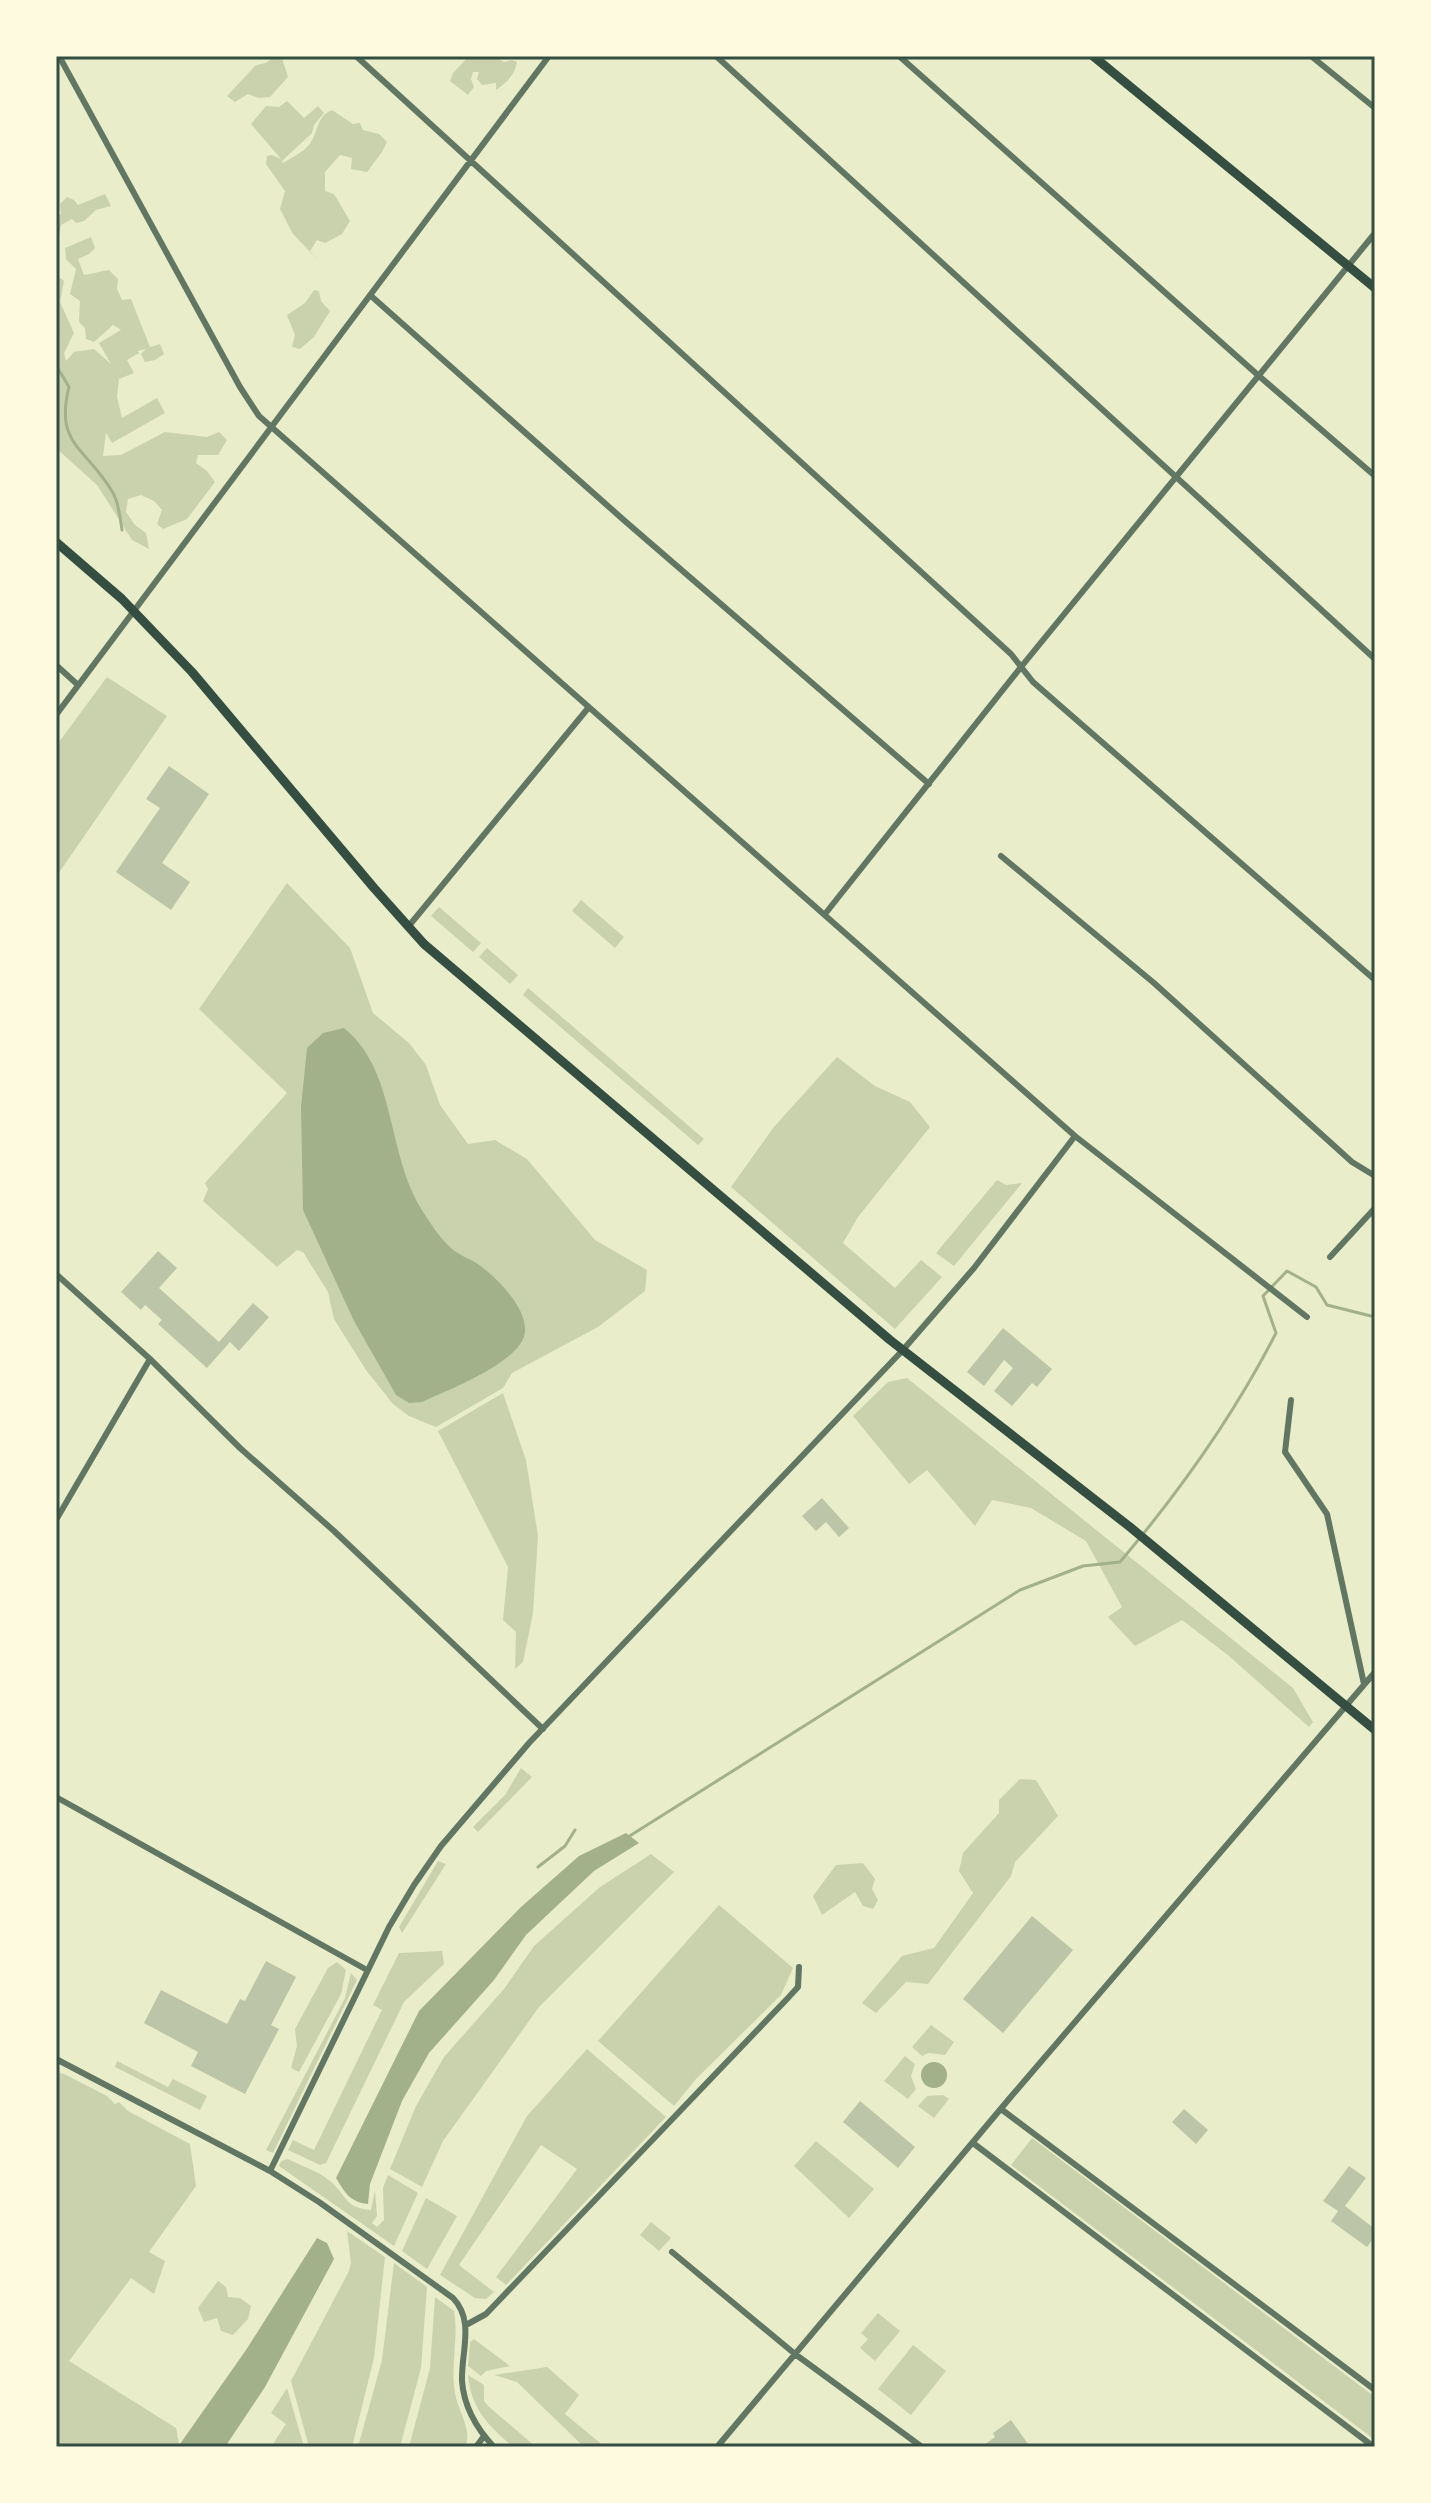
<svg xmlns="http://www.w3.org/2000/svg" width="1431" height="2503" font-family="'Noto Sans',sans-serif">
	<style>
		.green { fill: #cad2ad }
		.water { fill: #a3b18a }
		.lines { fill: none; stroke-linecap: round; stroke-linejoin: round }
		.stream { stroke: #a3b18a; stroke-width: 3 }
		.building { fill: #bcc5a7 }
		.minor { stroke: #617663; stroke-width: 6 }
		.secondary { stroke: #344e41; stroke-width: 9 }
		.neatline { fill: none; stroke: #344e41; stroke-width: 3 }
	</style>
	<rect width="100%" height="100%" fill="#e9edc9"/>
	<path class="green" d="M275,56L282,58L288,77L270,97L259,98L248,94L235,102L227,96L256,65L266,63Z
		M469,56H495L504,62L512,60L517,62C515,75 506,83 496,90V83L482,85L477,79L479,72H473L471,79L474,87L468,95L450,81L453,73Z
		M287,101L304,118L318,106L324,113L314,125L312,133L282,161L283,163C290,158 300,154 306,148C319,137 314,117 332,110L353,124L360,123L363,130L379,134L387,142L382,152L367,172L351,169L352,158L340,155L325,172V191L334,194L350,221L342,234L325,243L317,240L310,251L320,262L293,234L280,209L285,191L266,164L267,156L272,155L281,159L251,124L266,106L279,107Z
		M105,194L111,206L96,210L84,221L76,223L72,219L61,225L59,236L56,237V217L61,214L60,204L67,197L74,200L78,205Z
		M91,237L95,248L89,254L78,259L84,275L109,270L118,279L117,289L122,300L131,299L150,347L160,344L164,354L155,360L145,362L141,354L146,349L138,351L139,353L127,360L134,373L119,379L117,397L122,418L157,398L165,413L112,443L106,433L103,456L121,455L165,432L207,437L219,432L227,440L218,455H198L196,463L207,471L215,482L187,519L163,529L157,524L162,510L154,501L141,495L128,499L126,512L135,525L146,533L149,549L132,540L97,485L56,448V275L64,281L60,302L74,333L64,353L66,361L74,352L94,349L111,364L99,343L121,330L113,325L94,342L86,339L85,328L79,322L80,301L70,294L76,269L66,259L65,248Z
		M314,290L319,291L321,301L330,311L314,337L300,349L292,347L295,335L287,315L305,303Z
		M107,677L167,716L56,877V746Z
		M287,883L350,948L373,1013L409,1043L426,1065L440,1105L468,1144L495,1140L527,1159L595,1240L647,1270L645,1291L598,1327L512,1373L503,1388L436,1427L409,1416L393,1404L366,1370L334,1319L328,1292L303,1252L297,1250L277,1267L203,1201L208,1189L205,1183L287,1093L199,1009Z
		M581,900L624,937L615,948L572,911Z
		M439,907L481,943L473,952L431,916Z
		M487,948L518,975L510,984L479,957Z
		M528,988L704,1139L698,1145L523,995Z
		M837,1057L875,1086L910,1102L930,1127L858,1217L843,1243L895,1288L921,1260L942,1277L895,1329L731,1187L773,1128Z
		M997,1180L1006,1185L1022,1183L954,1266L936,1253Z
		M907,1378L1293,1688L1313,1722L1309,1727L1229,1656L1182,1620L1135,1646L1108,1617L1122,1607L1086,1541L1031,1508L992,1500L975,1526L927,1470L909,1484L853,1416L888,1382Z
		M503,1393L526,1460L538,1536L533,1613L523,1662L515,1669L516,1632L503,1620L508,1567L438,1431Z
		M521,1768L532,1777L478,1832L473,1827L505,1795Z
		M1020,1779L1036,1780L1058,1816L1015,1862L1011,1876L928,1984L906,1982L876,2013L862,2003L902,1956L934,1948L973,1893L959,1871L963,1853L999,1813V1800Z
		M651,1854L674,1872L539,2007L443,2141L422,2187L390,2169L416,2106L444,2057L504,1989L534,1946L600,1887Z
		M438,1861L446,1864L402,1933L399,1927Z
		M863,1863L875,1879L872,1889L878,1900L873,1909L863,1906L855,1892L822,1915L813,1896L836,1865Z
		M719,1905L793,1968L781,1995L696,2079L674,2106L598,2041Z
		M442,1951L444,1964L404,2002L326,2163L320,2165L288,2150L293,2140L314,2150L382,2010L373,2005L399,1953Z
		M337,1962L346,1970L341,1994L299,2072L291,2068L297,2046L295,2029L328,1968Z
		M351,1973L357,1980L273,2153L266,2150L345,1998Z
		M931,2025L954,2042L945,2055L929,2053L922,2056L912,2047Z
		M587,2049L666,2117L506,2285L496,2277L577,2169L541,2145L459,2265L494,2292L486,2299L475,2298L440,2275L527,2116Z
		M905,2056L915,2064L911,2076L916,2089L908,2099L884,2081Z
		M117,2061L168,2087L173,2079L207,2096L200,2110L115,2067Z
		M56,2072L64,2074L107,2096L115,2104L119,2102L128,2111L190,2144L196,2186L149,2252L165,2261L154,2294L131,2278L69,2361L176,2428L179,2444L168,2447H56Z
		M943,2095L949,2099L934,2118L918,2106L927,2096Z
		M1032,2138L1375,2397V2440L1011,2165Z
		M816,2141L874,2189L849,2218L794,2166Z
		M288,2159C301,2166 319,2171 330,2181C347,2195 344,2208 371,2210L375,2190L377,2216L372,2223L377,2227L384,2220L383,2188L388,2175L418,2193L394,2246L279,2166L281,2161Z
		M426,2198L457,2216L427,2269L402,2251Z
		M651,2222L671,2238L659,2251L640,2235Z
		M347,2231L385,2257L374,2358L352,2447H309L291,2381L349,2271L351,2263Z
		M394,2263L427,2287L421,2368L400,2447H358L382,2360Z
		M218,2281L226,2287L228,2297L240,2298L251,2306L248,2319L233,2335L221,2331L217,2318L204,2322L198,2308Z
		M435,2297L454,2311C459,2338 450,2366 455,2393C458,2412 473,2429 465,2447H409L430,2368Z
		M878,2313L900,2331L875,2361L860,2348L868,2339L861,2333Z
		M474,2339L510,2366L486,2371L481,2376L468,2366L470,2342Z
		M913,2345L946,2371L911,2415L878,2389Z
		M547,2367L579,2395L565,2414L605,2447H584L517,2382L494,2375Z
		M468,2375L484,2385V2401L488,2406L536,2447H513C488,2425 471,2409 468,2375Z
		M287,2388L304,2447H271L286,2424L271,2413Z"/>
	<path class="water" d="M344,1028C397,1071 386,1153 422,1210C430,1223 440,1238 451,1248C458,1255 469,1258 478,1264C496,1277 527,1307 525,1332C522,1362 448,1390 422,1402L409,1403L396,1395L354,1321L303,1210L301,1107L307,1048L323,1033Z
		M626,1833L639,1843L594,1871L526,1935L494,1980L429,2053L402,2101L370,2184L368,2204C350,2202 345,2193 336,2178L419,2011L521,1907L579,1856Z
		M921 2075a13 13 0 1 1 26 0a13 13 0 1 1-26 0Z
		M317,2238L327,2243L334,2259L265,2387L225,2447H168L180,2444L246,2350Z"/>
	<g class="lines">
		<path class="stream" d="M56,322L58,331L56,357
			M56,365L69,387C54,446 87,447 113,493C119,503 120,518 122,530
			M628,1837L1020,1590L1083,1566L1120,1562C1180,1491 1234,1415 1276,1333L1263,1296L1287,1271L1316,1287L1327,1305L1375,1317
			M538,1867L565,1846L575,1830"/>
	</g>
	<path class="building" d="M169,766L209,794L162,863L190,882L171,910L116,872L160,808L146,799Z
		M158,1251L177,1268L159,1288L219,1342L253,1303L269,1317L239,1351L230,1342L207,1368L158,1324L162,1320L145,1305L141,1310L121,1292Z
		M1003,1328L1052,1369L1037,1387L1032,1383L1012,1406L994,1391L1013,1368L1004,1360L984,1386L967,1372Z
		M822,1498L849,1528L839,1537L826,1522L816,1531L802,1516Z
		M1032,1916L1073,1950L1003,2033L963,1999Z
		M266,1961L296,1977L271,2025L279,2029L245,2094L191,2066L198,2052L144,2023L161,1990L227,2024L240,1999L245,2001Z
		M860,2101L915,2147L898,2168L843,2122Z
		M1184,2109L1208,2130L1196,2144L1172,2122Z
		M1349,2166L1366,2178L1345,2206L1375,2229V2236L1367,2247L1331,2221L1338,2211L1323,2201Z
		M1011,2420L1028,2444L1023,2447H981L995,2437L993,2433Z"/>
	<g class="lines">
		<path class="minor" d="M59,56L240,387L259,416L1075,1136L1307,1317
			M356,56L1011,654L1033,682L1375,980
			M716,56L1375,659
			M899,56L1259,376L1375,476
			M1311,56L1375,108
			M370,295L626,522L929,784
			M56,665L78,685
			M56,715L549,56
			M1001,856L1154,983L1352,1162L1375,1176
			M825,914L1021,667L1375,233
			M408,927L589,707
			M1330,1257L1375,1208
			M56,1274L150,1359L240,1448L334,1531L543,1729
			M1291,1400L1285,1452L1327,1514L1364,1684
			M56,1520L150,1359
			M56,1797L367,1970
			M56,2059L270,2171L319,2202L453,2298C475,2321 461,2352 462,2381C464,2407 476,2428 494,2447
			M1001,2109L1375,2390
			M973,2143L1374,2447
			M270,2171L389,1927L414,1885L441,1846L529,1743L902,1351L974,1268L1075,1136
			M672,2252L795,2354L922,2447
			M466,2325L486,2314L787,1999L798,1987L799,1967
			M476,2447L484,2436
			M717,2447L1009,2099L1375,1672"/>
		<path class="secondary" d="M1093,56L1375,288
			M56,542L122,599L192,672L374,888L424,944L890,1340L1130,1527L1375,1730"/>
	</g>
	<rect width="1431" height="2503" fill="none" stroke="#fefae0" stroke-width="116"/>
	<rect x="58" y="58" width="1315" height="2387" class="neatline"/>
</svg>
